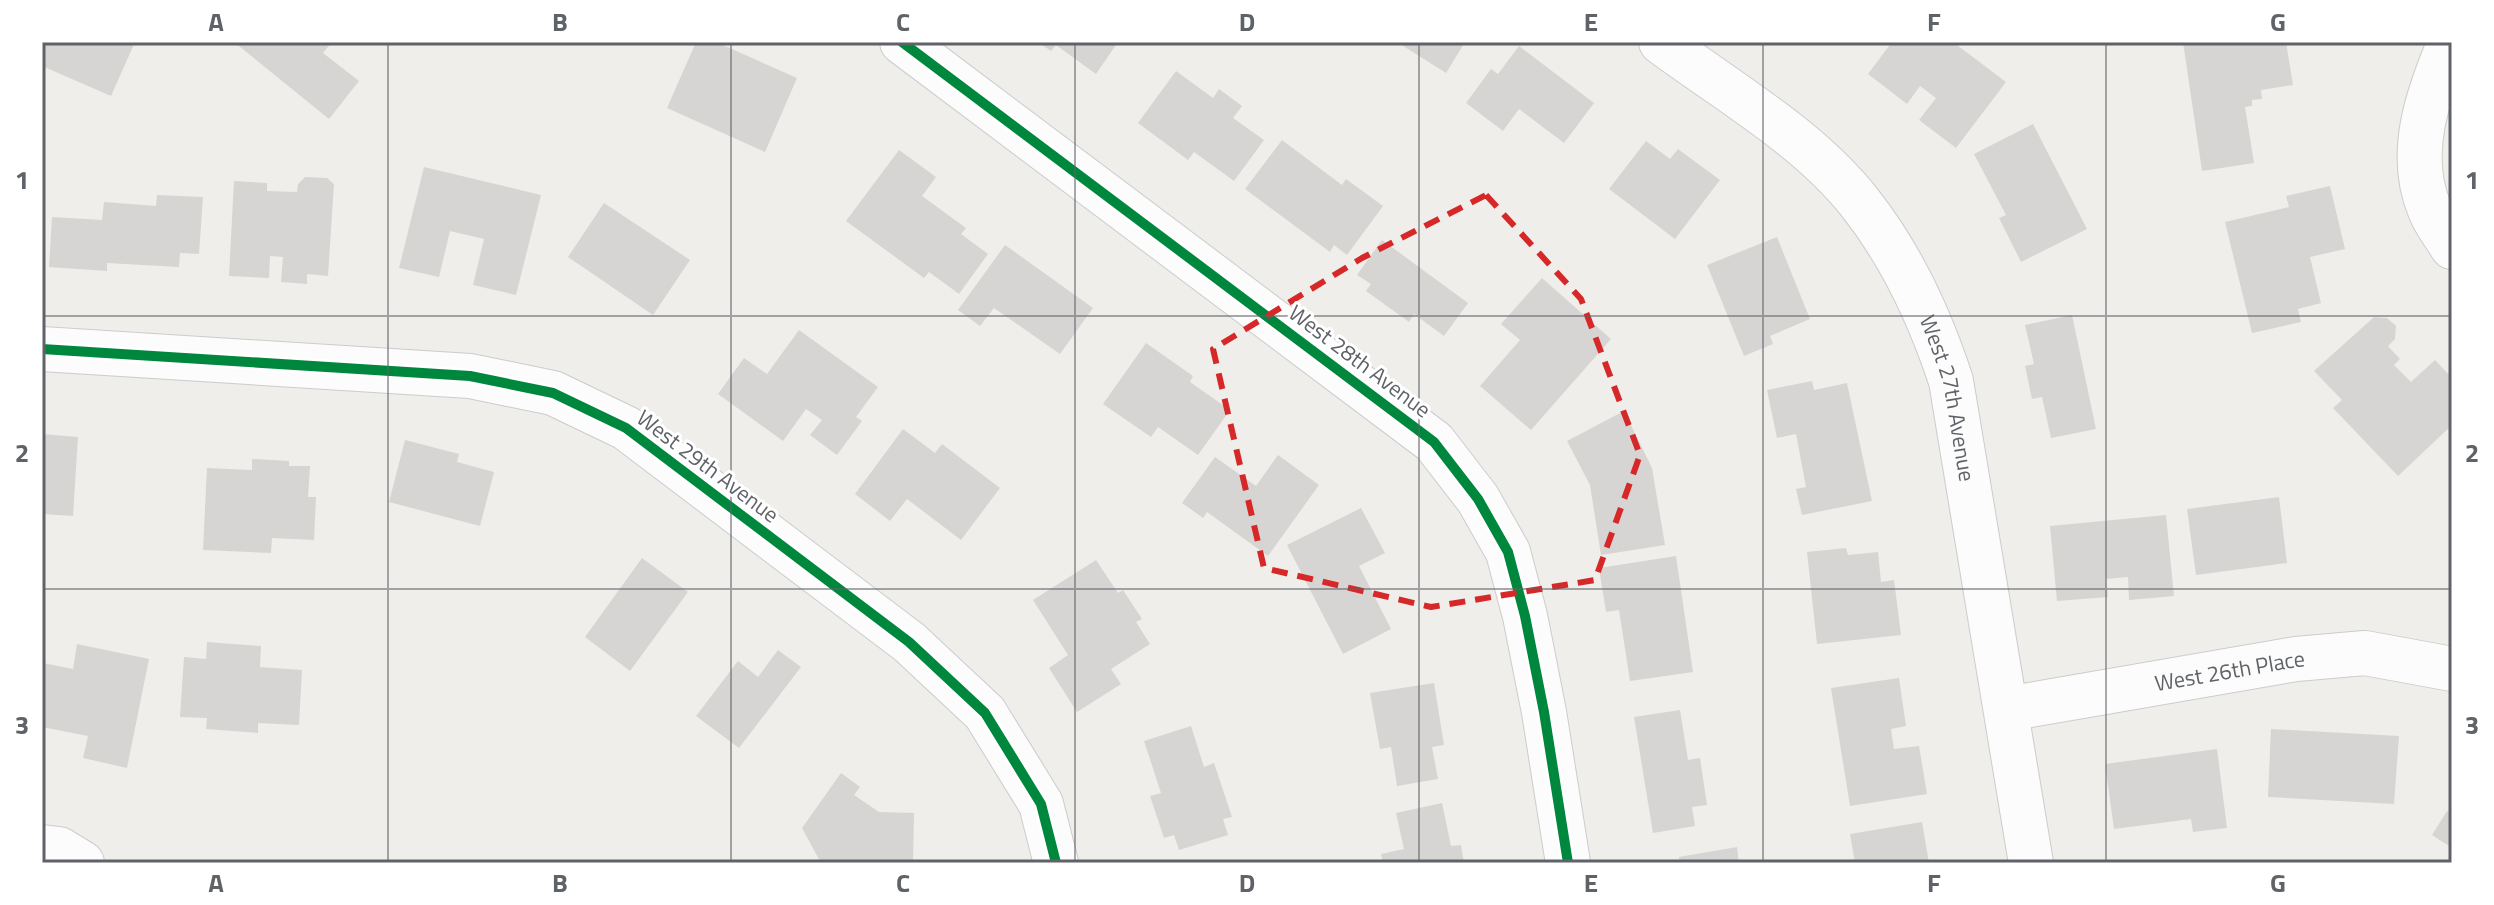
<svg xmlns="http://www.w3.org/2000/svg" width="2494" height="905" font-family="'Titillium Web',sans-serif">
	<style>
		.building { fill: #d6d5d3 }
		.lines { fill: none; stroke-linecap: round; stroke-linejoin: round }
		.minor-casing { stroke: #cbcccc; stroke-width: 46 }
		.minor { stroke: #fdfcfc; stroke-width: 44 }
		.cycleway-casing { stroke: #fff; stroke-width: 15 }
		.cycleway { stroke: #00873e; stroke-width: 10 }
		.marked { fill: none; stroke: #d62828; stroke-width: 6; stroke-dasharray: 16 10; stroke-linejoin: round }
		.grid { fill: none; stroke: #5f6368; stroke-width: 2; stroke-opacity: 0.55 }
		.labels { text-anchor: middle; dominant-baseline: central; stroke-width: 6; stroke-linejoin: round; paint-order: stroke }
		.street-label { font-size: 22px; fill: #5f6368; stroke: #fff }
		.neatline { fill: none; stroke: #5f6368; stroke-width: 3 }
		.grid-label { font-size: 26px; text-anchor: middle; font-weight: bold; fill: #5f6368 }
	</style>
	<rect width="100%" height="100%" fill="#efeeea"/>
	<path class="building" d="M42,42H135L111,96L42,66Z
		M234,42H332L323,53L359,81L329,119Z
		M696,42H716L797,78L765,152L667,108Z
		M1038,42H1118L1096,74L1056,45L1051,51Z
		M1397,42H1465L1446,73Z
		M1892,42H1953L2006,82L1956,148L1919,120L1936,98L1920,86L1907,104L1868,74Z
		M2183,42H2286L2293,85L2261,90L2262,99L2252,100V106L2245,107L2254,163L2202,171Z
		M1519,46L1594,103L1564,143L1519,109L1503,131L1466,103L1491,69L1498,74Z
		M1176,71L1213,98L1219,89L1242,106L1233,118L1264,140L1234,181L1194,152L1188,160L1138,123Z
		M2033,124L2087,229L2021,262L1999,218L2006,215L1974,154Z
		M1282,140L1342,185L1346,179L1383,206L1347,255L1334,245L1330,252L1245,189Z
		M1646,141L1670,159L1678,149L1720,180L1675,239L1609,189Z
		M899,150L936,177L922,196L966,228L961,234L988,254L959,294L929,272L924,278L846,221Z
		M424,167L541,195L516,295L473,285L484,239L450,231L439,277L399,268Z
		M305,177L327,178L334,184L328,276L307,274V284L281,282L283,257L270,256L269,278L229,276L234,181L267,183V191L297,192L298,184Z
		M2330,186L2345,249L2310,257L2321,303L2298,309L2301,322L2252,333L2225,222L2289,207L2286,196Z
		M157,195L203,197L199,254L180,253L179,267L107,263V271L49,267L52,217L102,220L104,202L156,206Z
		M604,203L690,260L653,315L568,257Z
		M1777,237L1810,319L1770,336L1773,344L1744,356L1707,265Z
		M1382,240L1468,303L1444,336L1414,314L1409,322L1366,291L1371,284L1357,275Z
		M1005,245L1093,308L1060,354L994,308L980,326L958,310Z
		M1542,278L1611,339L1531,430L1480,386L1520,340L1501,324Z
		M2072,315L2096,429L2051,438L2042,397L2032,399L2025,366L2034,364L2025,325Z
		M2374,317L2387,318L2396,326L2395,339L2388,346L2400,359L2394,365L2411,382L2435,360L2452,378V425L2398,476L2333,408L2342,400L2314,371Z
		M799,330L878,387L856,417L862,421L837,455L810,435L822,420L806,409L783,441L718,394L744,358L767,374Z
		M1146,343L1193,376L1190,382L1230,410L1198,455L1158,427L1151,437L1103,404Z
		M1812,381L1814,390L1847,383L1872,501L1802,515L1796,489L1806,487L1796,434L1777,438L1767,390Z
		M1624,411L1652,468L1665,545L1601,555L1590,485L1567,441Z
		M903,429L935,453L942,444L1000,488L961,540L907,499L890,521L855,494Z
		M42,434L78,437L73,516L42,514Z
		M405,440L459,454L457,462L494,472L480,526L389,502Z
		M1278,455L1319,485L1268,556L1207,512L1203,518L1182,503L1215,457L1256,486Z
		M252,459L289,461V466H310L308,497H316L314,540L272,538L271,553L203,550L207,468L252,470Z
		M2279,497L2287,563L2196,575L2187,509Z
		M1361,508L1385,553L1359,566L1391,629L1343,654L1287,545Z
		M2166,515L2174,596L2129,600L2128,577L2106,579L2108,597L2057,601L2050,526Z
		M1846,548L1848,555L1878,552L1881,582L1894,580L1901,635L1817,644L1807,552Z
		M1676,556L1693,672L1630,681L1619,610L1606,612L1599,568Z
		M642,558L688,592L630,671L585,637Z
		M1096,560L1118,593L1123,590L1142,619L1136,622L1150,644L1111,669L1121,684L1077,712L1049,668L1068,655L1033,600Z
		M207,642L261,646L260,667L302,670L299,725L258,723V733L206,729L207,718L180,717L184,657L206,659Z
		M77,644L149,659L127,768L83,758L88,736L42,727L43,663L73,669Z
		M778,650L801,667L739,748L696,716L738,661L758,677Z
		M1899,678L1906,726L1891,729L1894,749L1919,746L1927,794L1850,806L1831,688Z
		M1434,683L1444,745L1432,747L1438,779L1397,786L1391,747L1380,749L1370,693Z
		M1680,710L1688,760L1700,758L1707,805L1692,807L1695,826L1653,833L1634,717Z
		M1191,726L1204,767L1214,763L1232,817L1223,819L1228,835L1179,850L1174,835L1164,838L1150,796L1161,793L1144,741Z
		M2271,729L2399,736L2394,804L2268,797Z
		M2217,749L2227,828L2193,832L2191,819L2114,829L2105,764Z
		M841,773L860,787L854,795L879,812L914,813L913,862L821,863L802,828Z
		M1442,803L1451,846L1461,845L1464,863H1383L1381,854L1404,849L1396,813Z
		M2447,811L2452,815V848L2432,835Z
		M1922,822L1929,863H1855L1850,834Z
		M1737,847L1739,863H1680L1679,857Z"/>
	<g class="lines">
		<defs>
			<g id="minor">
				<path d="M902,42L1434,442L1478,499L1508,552L1525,616L1544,712L1568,863"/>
				<path id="s1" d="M1661,42C1727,91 1808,137 1860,203C1902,256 1930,317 1951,381L2031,863"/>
				<path d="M2450,42C2428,94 2406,154 2430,210C2435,223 2445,235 2452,247"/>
				<path d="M42,349L470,376L553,393L626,428L909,642L985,713L1041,804L1056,863"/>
				<path id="s2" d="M2007,709L2296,659L2365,653L2452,669"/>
				<path d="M42,847L59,849L82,863"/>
			</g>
		</defs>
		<use href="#minor" class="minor-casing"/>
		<use href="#minor" class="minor"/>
		<defs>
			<path id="cycleway" d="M902,42L1434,442L1478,499L1508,552L1525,616L1544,712L1568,863
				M42,349L470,376L553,393L626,428L909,642L985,713L1041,804L1056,863"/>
		</defs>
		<use href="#cycleway" class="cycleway-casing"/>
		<use href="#cycleway" class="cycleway"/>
	</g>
	<path class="marked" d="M1486,195L1581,299L1640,455L1595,580L1431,607L1264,568L1213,349L1362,258Z"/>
	<path class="grid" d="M388,42V863M731,42V863M1075,42V863M1419,42V863M1763,42V863M2106,42V863M42,316H2452M42,589H2452"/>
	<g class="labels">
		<g class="street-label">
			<text transform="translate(1360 361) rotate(37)">West 28th Avenue</text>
			<text stroke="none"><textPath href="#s1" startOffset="474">West 27th Avenue</textPath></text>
			<text transform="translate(708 466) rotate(37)">West 29th Avenue</text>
			<text stroke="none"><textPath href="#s2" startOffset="226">West 26th Place</textPath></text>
		</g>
	</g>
	<rect width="2494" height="905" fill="none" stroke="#ffffff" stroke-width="88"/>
	<rect x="44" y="44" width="2406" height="817" class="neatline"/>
	<g class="grid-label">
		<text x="216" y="31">A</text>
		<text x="560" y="31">B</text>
		<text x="903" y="31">C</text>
		<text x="1247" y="31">D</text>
		<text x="1591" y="31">E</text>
		<text x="1934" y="31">F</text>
		<text x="2278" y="31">G</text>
		<text x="22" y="189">1</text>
		<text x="2472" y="189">1</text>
		<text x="22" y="462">2</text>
		<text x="2472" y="462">2</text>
		<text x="22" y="734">3</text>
		<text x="2472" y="734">3</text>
		<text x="216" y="892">A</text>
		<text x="560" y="892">B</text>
		<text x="903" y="892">C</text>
		<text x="1247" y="892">D</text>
		<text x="1591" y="892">E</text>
		<text x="1934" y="892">F</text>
		<text x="2278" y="892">G</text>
	</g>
</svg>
